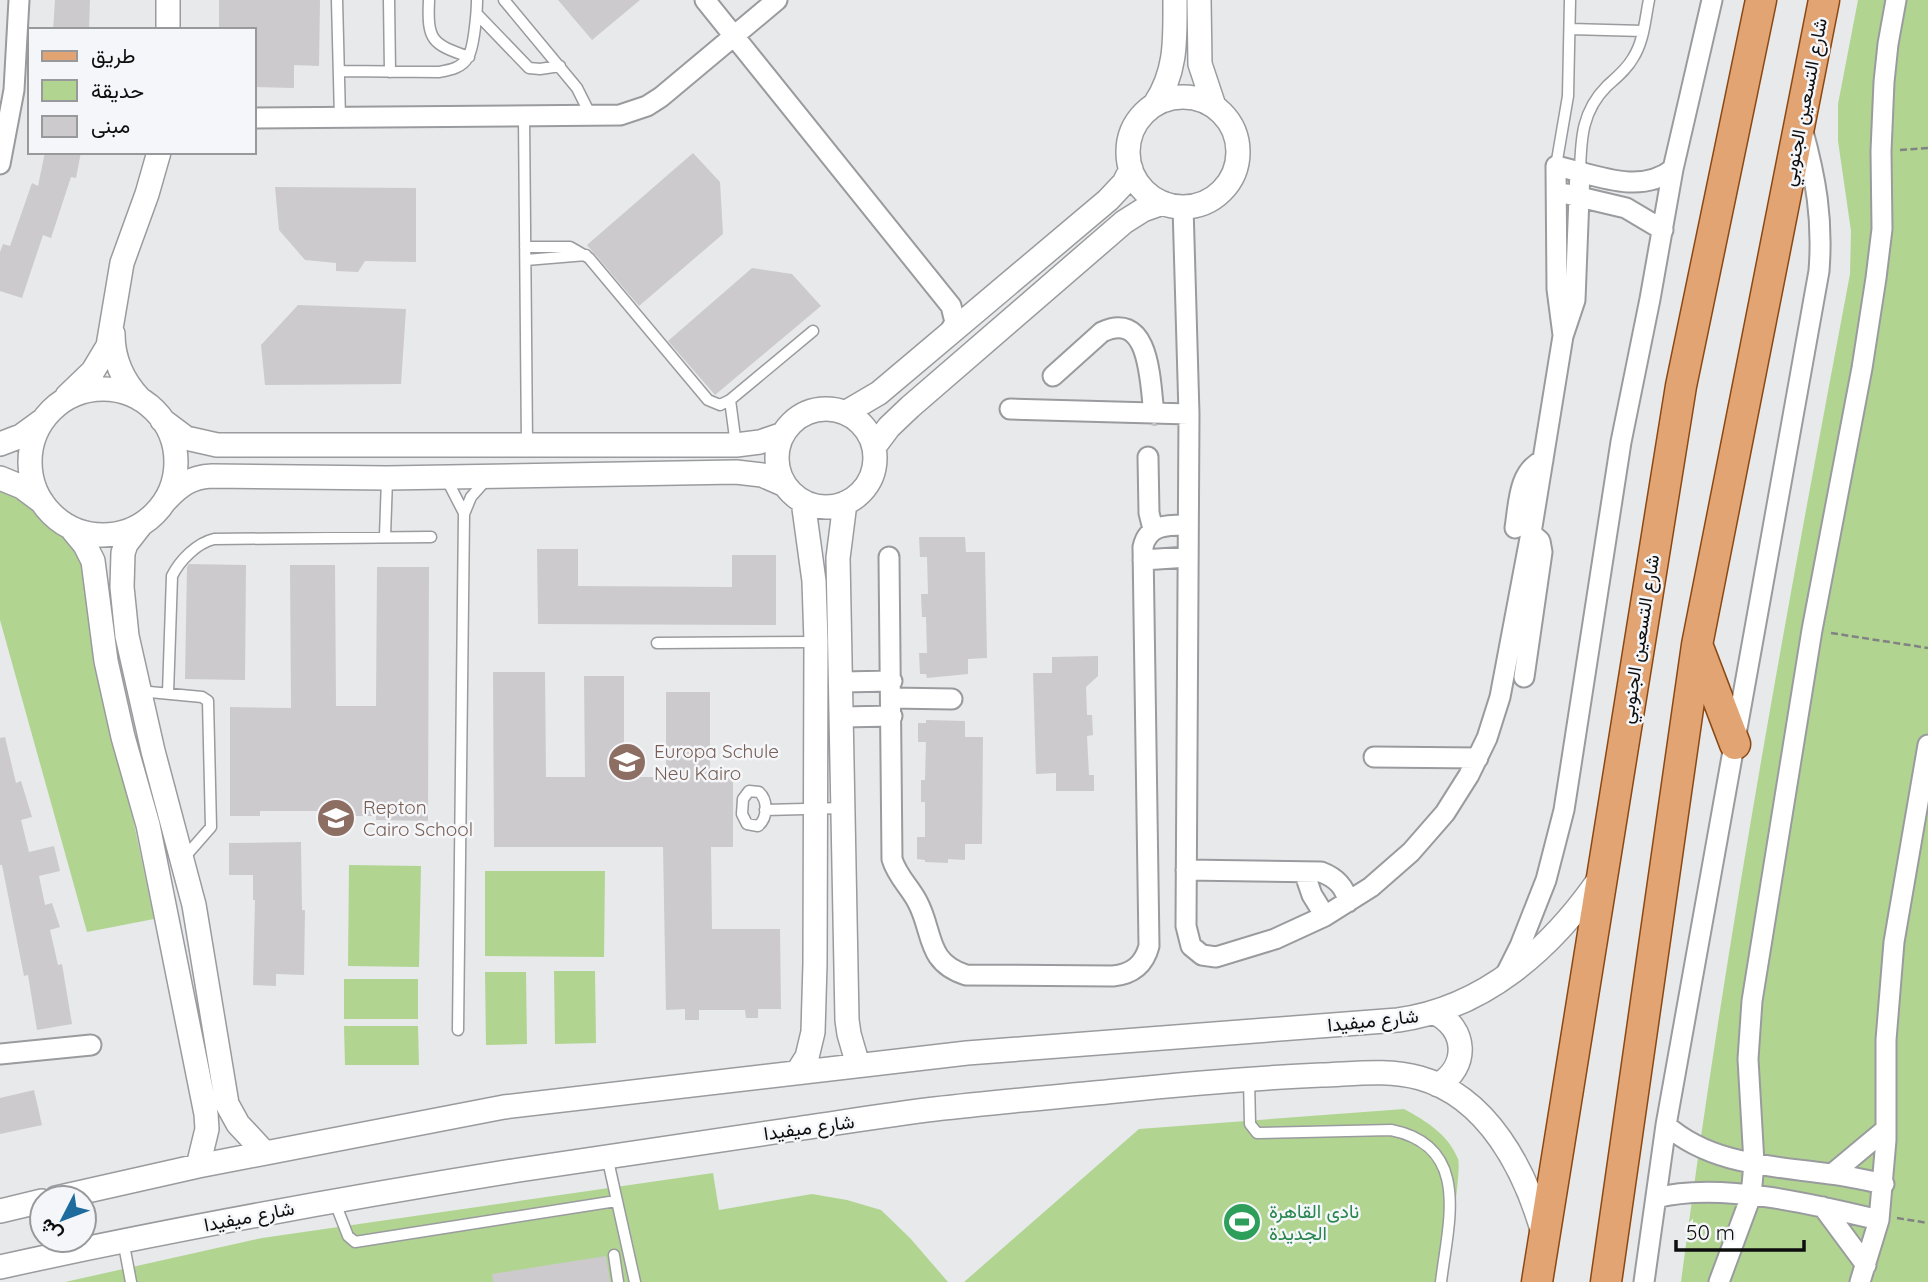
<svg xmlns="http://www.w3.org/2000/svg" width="1928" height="1282" font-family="Quicksand,Vazirmatn,sans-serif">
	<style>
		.green { fill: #b1d591 }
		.building { fill: #cccacc }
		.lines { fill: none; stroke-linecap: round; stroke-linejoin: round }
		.service-casing { stroke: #9a9b9e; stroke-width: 13 }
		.minor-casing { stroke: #9a9b9e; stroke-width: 23 }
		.tertiary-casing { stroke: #9a9b9e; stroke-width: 26 }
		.primary-casing { stroke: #8b4813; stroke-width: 33 }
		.path { stroke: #818283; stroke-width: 2.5; stroke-dasharray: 7 3.5; stroke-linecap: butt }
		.service { stroke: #fff; stroke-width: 10 }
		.minor { stroke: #fff; stroke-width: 19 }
		.tertiary { stroke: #fff; stroke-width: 23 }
		.primary { stroke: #e2a473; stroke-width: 30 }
		.labels { text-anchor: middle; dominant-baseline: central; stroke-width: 5; stroke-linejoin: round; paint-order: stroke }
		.street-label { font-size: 19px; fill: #0e0e0f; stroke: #f4f6f9 }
		.education-label { font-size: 19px; fill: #785e54; stroke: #f4f6f9; text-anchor: start }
		.leisure-label { font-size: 19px; fill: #27864d; stroke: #f4f6f9; text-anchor: start }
	</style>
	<rect width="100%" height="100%" fill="#e7e9eb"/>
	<path class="green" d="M1858,0H1928V1282H1681C1725,944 1787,609 1850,274L1851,231L1838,141V104Z
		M0,488L31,502L46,519L72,537L87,563V599L154,919L87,932L0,620Z
		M349,865L421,866L419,967L348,966Z
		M485,871H605L604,957L485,956Z
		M554,971H595L596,1043L555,1044Z
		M485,972H526L527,1044L486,1045Z
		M344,979H418V1019H344Z
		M344,1026H418L419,1065H345Z
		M1404,1109C1426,1121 1448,1134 1458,1159C1462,1169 1447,1263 1445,1282H964L1139,1129Z
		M713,1173L719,1210L812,1194L847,1200L881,1210L910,1238L948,1282H65L262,1238Z"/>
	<path class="building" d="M55,0H90L89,30H53Z
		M219,0H320L319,66L294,65V88L254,87V30H219Z
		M558,0H640L592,40Z
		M45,152H81L76,178L71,177L51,238L43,235L22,298L0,291V252L3,244L10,246L32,183L38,186Z
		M693,153L720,182L723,234L639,306L587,245Z
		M275,187L416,188V262L365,261L358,272L336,271V263L305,260L279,230Z
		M752,268L792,274L821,306L715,395L668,341Z
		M298,305L406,309L401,384L265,385L261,345Z
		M919,537H965L966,552H985L987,658L968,659V674L927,678L926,674H920L919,653H927L926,617H922L921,594H928L927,557H920Z
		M537,549H578V586L732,587V555H776V625L538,624Z
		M189,564L246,565L245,680L185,679L187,567Z
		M290,565H335L336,706H376L377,567H429L428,821L376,820V816H329V811H260V816H230V707L291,708Z
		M1098,656V676L1086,687L1087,715H1092L1093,735L1087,736L1089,775H1094V791H1056V773L1036,774L1033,673H1052V657Z
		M493,672H545L546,777H585L584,676H624V777H666V692H710V778H733V847H711L712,929H780L781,1009H758V1018H746L745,1010H699V1020H685V1009L666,1010L663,847H494Z
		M926,720L965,721V737H983L982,844H965V860L948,859V863L925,862V860L917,859V837H925V802H921V780H925L926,742H918V723H926Z
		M5,737L16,783L21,781L32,817L21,820L29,852L54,846L60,871L39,876L45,905L52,903L60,927L50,930L58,965L62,964L72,1024L37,1030L28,975L24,976L2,865H0V738Z
		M301,842L302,910H305L304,975L276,974V986L253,985L255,900H253V875H229V843Z
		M34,1090L42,1125L0,1134V1098Z
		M606,1256L610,1282H493L492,1274Z"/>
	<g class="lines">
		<defs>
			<path id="service" d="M337,0L340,118
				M389,0L390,72
				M429,0C427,41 432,44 469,57
				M504,0L577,88L591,116
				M477,14L529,68L540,69L560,66
				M1570,29L1643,31
				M339,71L439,72C450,70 462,68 468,57C474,48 477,11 477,0
				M524,117L527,446
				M1556,166L1568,96L1570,0
				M1580,171C1581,138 1582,111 1607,86C1617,77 1627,69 1633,58C1644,41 1645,19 1649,0
				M525,247H570L589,258L708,400L720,405L730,400L813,331
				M526,260L586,255
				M730,400L736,445
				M447,480L464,513
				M385,536L387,479
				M657,643L816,642
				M139,691L202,697L208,701L211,827L183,859
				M168,693L172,576C180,560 197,543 214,539L431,537
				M749,791L759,792C768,800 768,818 758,826L747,824L742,814L743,799Z
				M765,810L844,808
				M458,1030L464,514L471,497L487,479
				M1249,1079L1250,1124L1257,1133L1391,1130C1472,1146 1448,1223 1441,1282
				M607,1156L635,1282
				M334,1200L348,1236L355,1242L616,1201
				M123,1240L131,1282
				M614,1255L618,1282"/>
			<path id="minor" d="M705,0L951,306L955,322L948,335
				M254,118L620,115L647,106L661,97L777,0
				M0,164L14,90L19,0
				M1567,194L1626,208L1663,230
				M1183,206L1189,414L1186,926L1191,946L1202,955L1216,957L1275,939L1325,916L1371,887L1411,852L1445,813L1469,775L1487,738L1500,697L1531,533L1563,336L1575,300L1580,171
				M1563,335L1557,289L1556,166C1594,174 1639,196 1673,169
				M1053,376L1102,332C1151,309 1150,384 1154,414
				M1010,409L1189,414
				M1148,457L1149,513L1153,529
				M1515,528C1519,503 1518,472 1543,460
				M889,557L892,859C897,876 909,886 917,901C934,932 925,962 966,975L1113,976C1132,974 1144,965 1149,946L1143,547C1148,524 1168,525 1188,525
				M1143,560L1188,557
				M1524,677L1542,552L1540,541L1531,533
				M842,682L892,681
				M892,698L952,699
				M843,717L892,716
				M1374,757L1478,758
				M1186,870L1321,872C1337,878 1345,887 1348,902
				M1304,872L1312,895L1325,916
				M1504,978L1520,946L1546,880L1564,810L1621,442L1650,299L1673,169L1712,0
				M0,1054L91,1045
				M1666,1125C1711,1165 1774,1166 1830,1174C1848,1176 1866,1180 1884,1184
				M1832,1174L1886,1129
				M1656,1198C1719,1181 1817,1205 1879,1220
				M1823,1207L1866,1265
				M1644,1282L1666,1125L1819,271C1823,219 1816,178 1802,128
				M1719,1282L1751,1196L1754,1163L1748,1059L1752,1001L1812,630L1862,368L1876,278L1882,229L1881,151L1884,82L1888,44L1896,0
				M1860,1282L1879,1220L1886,1140V1040L1894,942L1928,745"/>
			<path id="tertiary" d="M168,0V30
				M1199,0L1200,64L1214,106
				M1128 152a55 55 0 1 1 110 0a55 55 0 1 1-110 0Z
				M1155,104C1177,71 1175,38 1175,0
				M113,334C113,359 123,381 140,399
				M30 462a73 73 0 1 1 146 0a73 73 0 1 1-146 0Z
				M67,396L93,371L108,346L122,263L147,194L159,152
				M777 458a49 49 0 1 1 98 0a49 49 0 1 1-98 0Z
				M845,413L879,393L1108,200L1124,183L1131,169
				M162,420L186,438L217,445H736L760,442L783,434
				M0,444L21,436L43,420
				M874,447L889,427L910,407L1124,222L1143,210L1163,203
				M0,478L22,487L42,502
				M166,500C180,485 191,477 212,476L387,478L736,472L762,475L785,485
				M845,503L838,558L847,1020L849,1034L858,1065
				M140,526L126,544L123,553L122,587L127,636L153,751L194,905L227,1104L238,1124L265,1153
				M71,528L85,545L93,561L106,661L123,737L148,825L206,1114L207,1129L198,1166
				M1435,1013C1467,1028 1469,1067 1438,1085
				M798,1071L807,1057L813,1032L815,964L816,642L814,581L803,501
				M56,1198L198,1166L504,1107L967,1053L1398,1020C1485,1008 1552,948 1600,878
				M0,1211L42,1201
				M0,1267C172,1229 345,1198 519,1170C608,1156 698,1143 788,1130C837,1123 886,1115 935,1109C995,1102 1056,1097 1116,1091C1184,1084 1252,1078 1321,1075C1354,1074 1388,1069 1420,1078C1488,1097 1525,1170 1543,1233"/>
			<path id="primary" d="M1698,647L1735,744
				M1537,1282L1681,386L1761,0
				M1606,1282L1697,645L1824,0"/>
		</defs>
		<use href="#service" class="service-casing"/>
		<use href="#minor" class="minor-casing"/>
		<use href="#tertiary" class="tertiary-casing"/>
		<use href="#primary" class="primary-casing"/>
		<path class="path" d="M1900,150L1928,148
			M1831,633L1928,648
			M1897,1218L1928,1223"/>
		<use href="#service" class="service"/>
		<use href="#minor" class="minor"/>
		<use href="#tertiary" class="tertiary"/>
		<use href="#primary" class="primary"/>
	</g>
	<defs>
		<symbol id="school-disc" viewBox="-11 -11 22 22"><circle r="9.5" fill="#8d6e63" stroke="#f4f6f9"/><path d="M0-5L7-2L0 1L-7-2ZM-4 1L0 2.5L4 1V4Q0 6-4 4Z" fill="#fff"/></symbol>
		<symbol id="stadium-disc" viewBox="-11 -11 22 22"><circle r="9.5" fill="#2e9e5b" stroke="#f4f6f9"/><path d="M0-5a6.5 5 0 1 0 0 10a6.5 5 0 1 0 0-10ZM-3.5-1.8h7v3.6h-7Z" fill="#fff"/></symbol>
	</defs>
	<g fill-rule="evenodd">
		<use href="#school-disc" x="605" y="740" width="44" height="44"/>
		<use href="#school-disc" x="314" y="796" width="44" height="44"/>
		<use href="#stadium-disc" x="1220" y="1200" width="44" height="44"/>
	</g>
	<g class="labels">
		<g class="street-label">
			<text transform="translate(1804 102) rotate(-79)">شارع التسعين الجنوبي</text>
			<text transform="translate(1639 639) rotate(-81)">شارع التسعين الجنوبي</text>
			<text transform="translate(1373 1020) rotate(-6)">شارع ميفيدا</text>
			<text transform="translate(809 1127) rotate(-8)">شارع ميفيدا</text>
			<text transform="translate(249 1216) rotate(-11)">شارع ميفيدا</text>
		</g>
		<g class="education-label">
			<text x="654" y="751">Europa Schule<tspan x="654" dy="22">Neu Kairo</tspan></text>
			<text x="363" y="807">Repton<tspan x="363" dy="22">Cairo School</tspan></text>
		</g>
		<g class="leisure-label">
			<text x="1269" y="1211">نادى القاهرة<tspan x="1269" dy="22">الجديدة</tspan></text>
		</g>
	</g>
	<rect x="28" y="28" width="228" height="126" fill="#f4f6f9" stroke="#98999b" stroke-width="2"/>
	<rect x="42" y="51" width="35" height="10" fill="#e2a473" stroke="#98999b" stroke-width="2"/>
	<text x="91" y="63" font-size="21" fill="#0e0e0f">طريق</text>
	<rect x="42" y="80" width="35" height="21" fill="#b1d591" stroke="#98999b" stroke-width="2"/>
	<text x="91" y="98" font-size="21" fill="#0e0e0f">حديقة</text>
	<rect x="42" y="116" width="35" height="21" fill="#cccacc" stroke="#98999b" stroke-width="2"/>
	<text x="91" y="133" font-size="21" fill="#0e0e0f">مبنى</text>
	<g transform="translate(63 1219) rotate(228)"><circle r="33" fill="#f4f6f9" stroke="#98999b" stroke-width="2"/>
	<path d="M0-5L12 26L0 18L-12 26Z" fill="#1e6b9d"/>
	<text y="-10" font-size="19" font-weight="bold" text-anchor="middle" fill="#0e0e0f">ش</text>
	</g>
	<path d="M1676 1240v10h128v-10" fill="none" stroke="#0e0e0f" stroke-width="3.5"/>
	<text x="1686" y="1240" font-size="21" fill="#0e0e0f" stroke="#f4f6f9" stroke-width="5" paint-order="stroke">50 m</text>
</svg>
